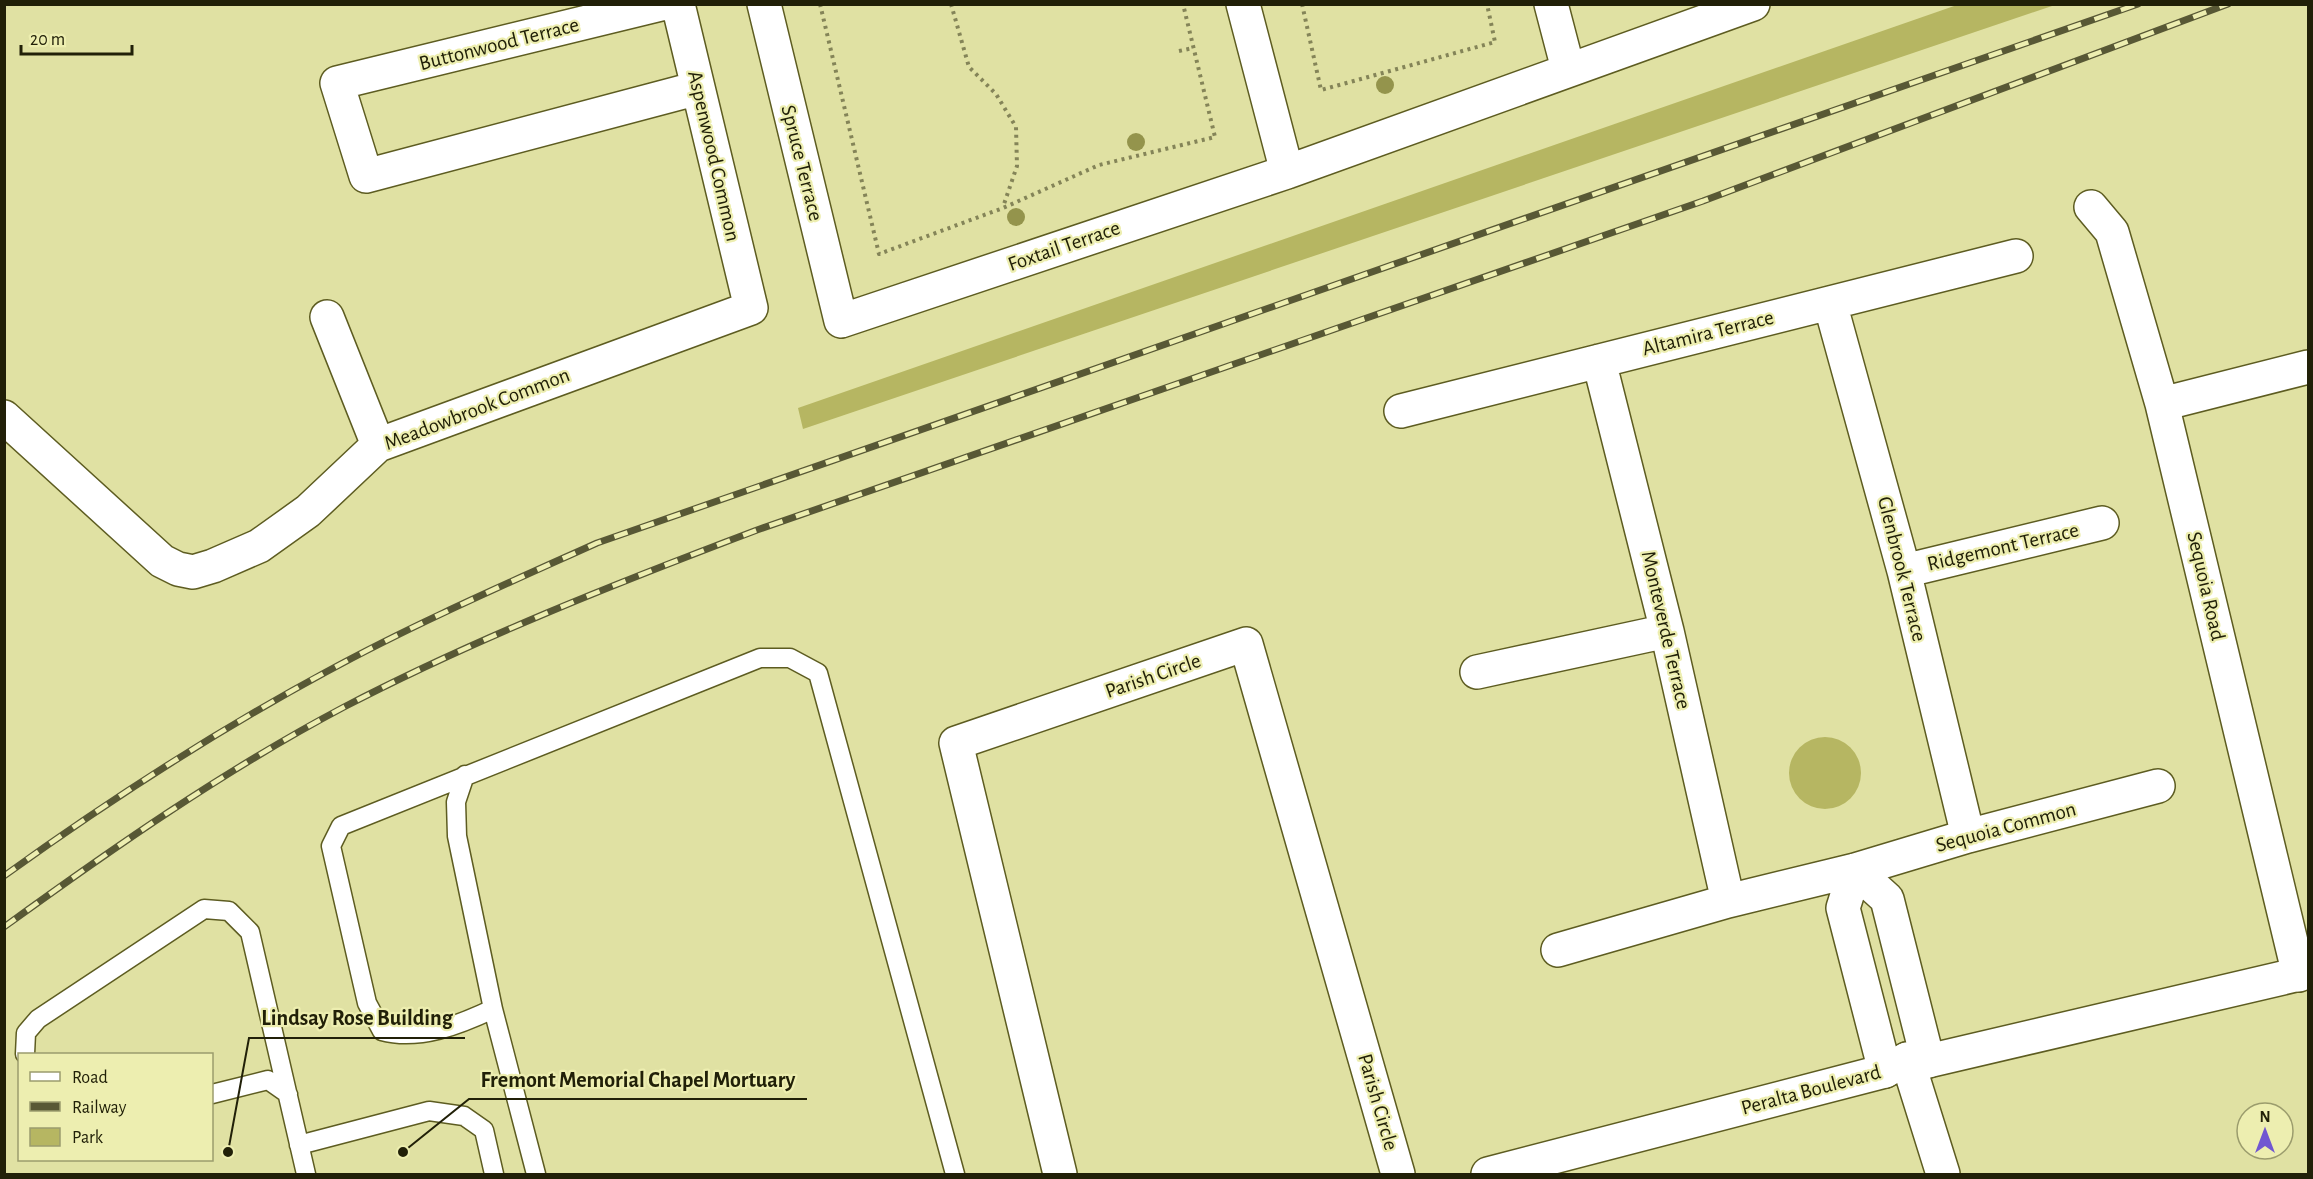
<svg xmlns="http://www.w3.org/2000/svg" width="2313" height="1179" font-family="'Alegreya Sans',sans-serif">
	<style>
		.green { fill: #b6b662 }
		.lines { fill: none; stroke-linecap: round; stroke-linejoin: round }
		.lane-casing { stroke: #5d5c21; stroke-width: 21 }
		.street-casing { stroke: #5d5c21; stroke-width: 36 }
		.primary-casing { stroke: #5d5c21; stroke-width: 36 }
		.path { stroke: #848458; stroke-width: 4; stroke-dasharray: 3 4.5; stroke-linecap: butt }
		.lane { stroke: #fff; stroke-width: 18 }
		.street { stroke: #fff; stroke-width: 33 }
		.primary { stroke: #fff; stroke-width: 33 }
		.rail-casing { stroke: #585835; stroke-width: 7 }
		.rail { stroke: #edeeb0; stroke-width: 4.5; stroke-dasharray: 14; stroke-linecap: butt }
		.tree { fill: #94944c }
		.labels { text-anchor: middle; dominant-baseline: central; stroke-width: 4.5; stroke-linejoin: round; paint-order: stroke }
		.street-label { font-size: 21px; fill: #212008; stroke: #edeeb0 }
		.leader { fill: none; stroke: #212008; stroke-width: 2 }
		.callout-dot { fill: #212008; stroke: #edeeb0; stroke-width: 2 }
		.callout-label { font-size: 22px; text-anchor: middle; font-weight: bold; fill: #212008; stroke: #edeeb0; stroke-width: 4.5; stroke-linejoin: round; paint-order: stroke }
	</style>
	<rect width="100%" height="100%" fill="#e0e1a3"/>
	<path class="green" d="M1957,5H2055L803,429L798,408Z
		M1789 773a36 36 0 1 1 72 0a36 36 0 1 1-72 0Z"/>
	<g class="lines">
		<defs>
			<path id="lane" d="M465,775L456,802L457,836L493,1009C459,1025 419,1041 382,1031L367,1003L331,846L341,826L760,658H790L818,673L955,1174
				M493,1009L536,1174
				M25,1054L26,1033L38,1019L204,909L229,911L250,932L306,1174
				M212,1094L268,1080L288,1094
				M299,1145L429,1111L464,1116L484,1130L494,1174"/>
			<path id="street" d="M661,4L337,83L366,176L698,88
				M764,4L841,321L1287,172L1753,4
				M1243,4L1287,172
				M1551,4L1568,69
				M2091,207L2112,232L2162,404L2299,975
				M1830,303L1904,571L1968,836
				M327,317L378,445
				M1599,361L1667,631L1728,901
				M2162,404L2308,367
				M1401,411L2016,256
				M4,417L162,561L178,569L193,572L213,566L259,546L308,511L378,445L751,308L678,4
				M1904,571L2102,523
				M1477,672L1667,631
				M1855,870L1887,899L1928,1061
				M1855,870L1843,908L1885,1071
				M1558,950L1728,901L1855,870L1968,836L2158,786
				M1907,1059L1943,1174
				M1060,1174L956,743L1246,644L1398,1174"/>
			<path id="primary" d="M1488,1174L1885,1071L1907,1059L1928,1061L2308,972"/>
		</defs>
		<use href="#lane" class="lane-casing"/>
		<use href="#street" class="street-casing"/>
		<use href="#primary" class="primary-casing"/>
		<path class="path" d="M820,4L879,254L1003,208L1099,165L1215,137L1183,4
			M951,4L969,67L996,94L1016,127L1017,166L1003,207
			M1302,4L1321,90L1495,42L1487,4
			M1179,51L1193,48"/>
		<use href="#lane" class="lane"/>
		<use href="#street" class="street"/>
		<use href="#primary" class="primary"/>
		<defs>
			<path id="rail" d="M4,876C108,801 215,732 326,672C414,624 506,584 597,543L2138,4
				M4,927C113,848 225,770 344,707C477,638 617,583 757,530L1703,201L2228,4"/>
		</defs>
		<use href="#rail" class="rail-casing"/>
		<use href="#rail" class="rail"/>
	</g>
	<g class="tree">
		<circle cx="1385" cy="85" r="9"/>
		<circle cx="1136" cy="142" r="9"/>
		<circle cx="1016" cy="217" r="9"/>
	</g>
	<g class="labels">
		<g class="street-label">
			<text transform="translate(499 44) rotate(-14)">Buttonwood Terrace</text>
			<text transform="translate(714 156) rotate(77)">Aspenwood Common</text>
			<text transform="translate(802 163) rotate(76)">Spruce Terrace</text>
			<text transform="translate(1064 246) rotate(-19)">Foxtail Terrace</text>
			<text transform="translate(1708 333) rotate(-14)">Altamira Terrace</text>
			<text transform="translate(477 409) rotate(-21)">Meadowbrook Common</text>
			<text transform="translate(2003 547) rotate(-13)">Ridgemont Terrace</text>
			<text transform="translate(1902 569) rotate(76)">Glenbrook Terrace</text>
			<text transform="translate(2206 586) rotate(77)">Sequoia Road</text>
			<text transform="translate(1666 630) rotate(77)">Monteverde Terrace</text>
			<text transform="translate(1153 676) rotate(-19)">Parish Circle</text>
			<text transform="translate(2006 827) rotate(-15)">Sequoia Common</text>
			<text transform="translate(1811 1090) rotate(-15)">Peralta Boulevard</text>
			<text transform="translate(1378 1102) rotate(74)">Parish Circle</text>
		</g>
	</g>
	<path class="leader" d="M228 1152L249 1038H465M403 1152L469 1099H807"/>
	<g class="callout-dot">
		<circle cx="228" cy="1152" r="6"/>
		<circle cx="403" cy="1152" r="6"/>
	</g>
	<g class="callout-label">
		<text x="357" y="1025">Lindsay Rose Building</text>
		<text x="638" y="1087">Fremont Memorial Chapel Mortuary</text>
	</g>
	<rect width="2313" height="1179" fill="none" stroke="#212008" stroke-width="12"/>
	<rect x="18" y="1053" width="195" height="108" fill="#edeeb0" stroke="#9b9c6d" stroke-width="1.5"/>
	<rect x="30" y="1072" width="30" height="9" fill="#ffffff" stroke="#9b9c6d" stroke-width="1.5"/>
	<text x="72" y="1083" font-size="18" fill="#212008">Road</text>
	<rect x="30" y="1102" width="30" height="9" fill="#585835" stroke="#9b9c6d" stroke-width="1.5"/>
	<text x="72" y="1113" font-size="18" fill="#212008">Railway</text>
	<rect x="30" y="1128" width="30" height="18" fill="#b6b662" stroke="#9b9c6d" stroke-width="1.5"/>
	<text x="72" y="1143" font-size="18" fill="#212008">Park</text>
	<g transform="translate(2265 1131)"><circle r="28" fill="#edeeb0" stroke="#9b9c6d" stroke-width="1.5"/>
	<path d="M0-4.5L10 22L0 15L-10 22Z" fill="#7157d1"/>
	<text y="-9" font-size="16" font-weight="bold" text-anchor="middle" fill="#212008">N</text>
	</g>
	<path d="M21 45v9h111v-9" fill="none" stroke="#212008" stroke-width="3"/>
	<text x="30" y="45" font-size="18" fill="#212008" stroke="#edeeb0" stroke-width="4.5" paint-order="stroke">20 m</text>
</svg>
